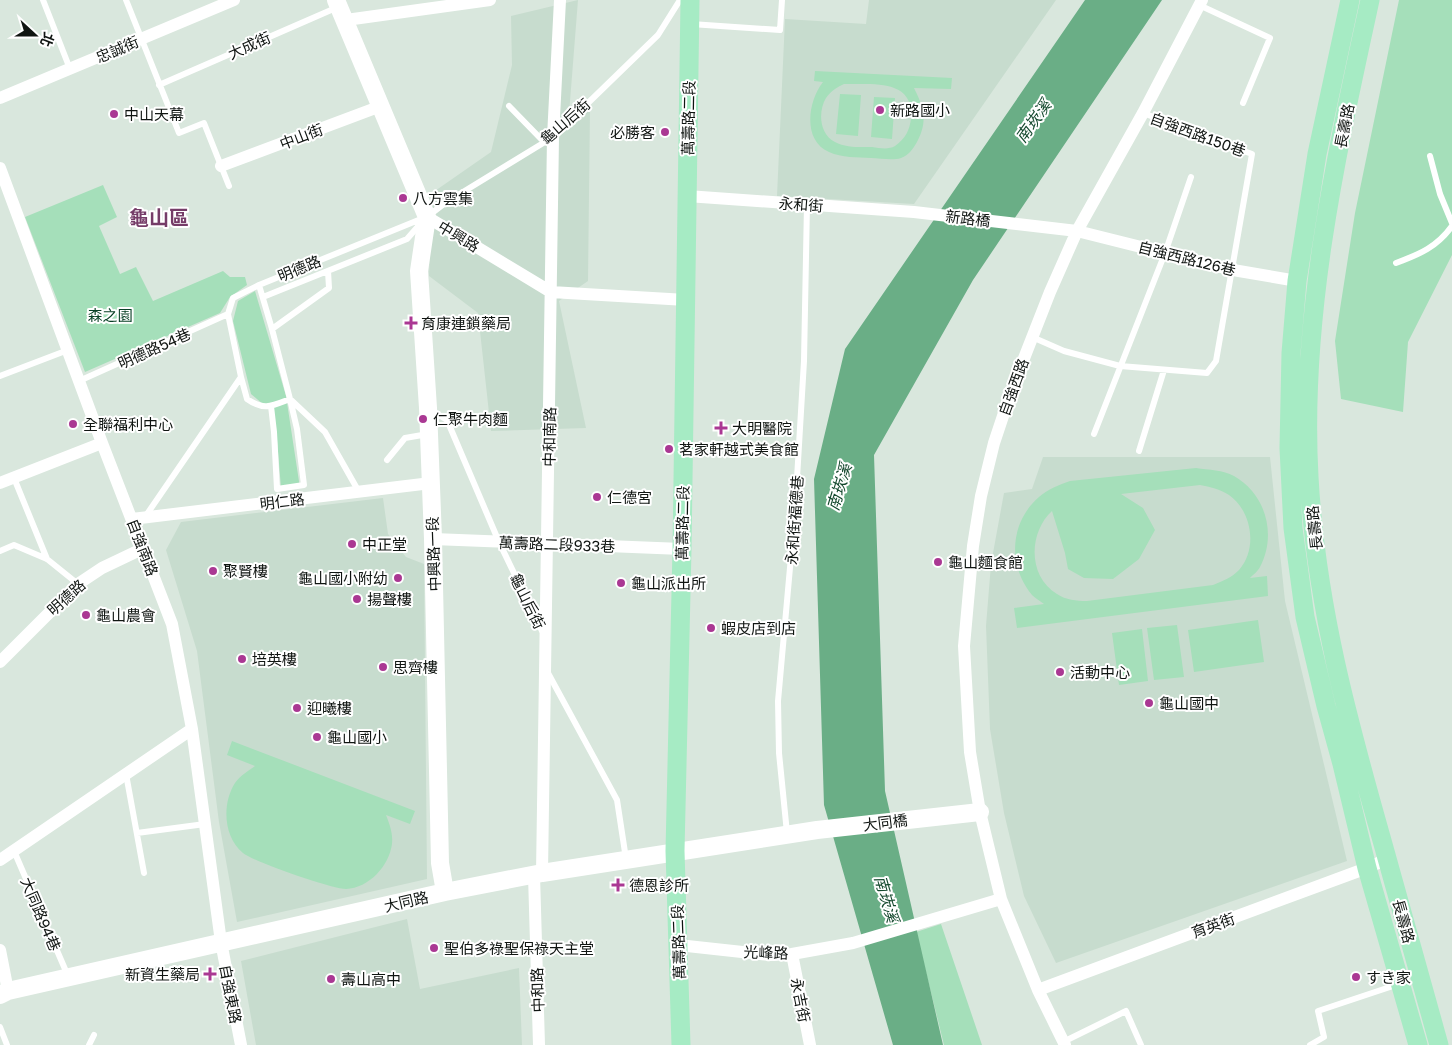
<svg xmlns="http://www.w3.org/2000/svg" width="1452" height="1045" font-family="'Golos Text','Noto Sans TC','Noto Sans JP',sans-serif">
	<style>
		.built { fill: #c7dcce }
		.green { fill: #a5dfba; fill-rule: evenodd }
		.water { fill: #6aae86 }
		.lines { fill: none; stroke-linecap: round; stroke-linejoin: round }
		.lane { stroke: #fff; stroke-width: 6 }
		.street { stroke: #fff; stroke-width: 12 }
		.secondary { stroke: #fff; stroke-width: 18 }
		.primary { stroke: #a6ebc4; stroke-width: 19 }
		.poi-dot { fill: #aa3893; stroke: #fff; stroke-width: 2 }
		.labels { text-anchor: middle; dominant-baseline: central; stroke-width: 4; stroke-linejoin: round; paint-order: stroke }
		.street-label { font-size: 15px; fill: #101512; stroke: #fff }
		.poi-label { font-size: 15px; fill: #101512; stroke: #fff; text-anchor: start }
		.park-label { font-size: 15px; fill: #084025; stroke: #fff }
		.water-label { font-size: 16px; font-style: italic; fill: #13482d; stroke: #fff }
		.district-label { font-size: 20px; font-weight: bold; fill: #753c68; stroke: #fff }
	</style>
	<rect width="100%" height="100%" fill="#d9e7dd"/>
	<path class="built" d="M578,0L569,114L590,109L588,281L559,301L586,428L491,431L478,313L429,276L432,193L491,152L512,65L511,16Z
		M869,0H1056L914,204L777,196L785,19L866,24Z
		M1043,457H1270L1285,601L1347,861L1056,963L1024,896L1004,813L990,729L986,626L991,564L1004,493L1032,489Z
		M383,498L388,534L406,557L424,564L427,879L237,922L219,822L197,651L166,550L181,522Z
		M407,919L420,989L519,968L522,1045H256L241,961Z"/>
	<path class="green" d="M1399,0H1452V255L1408,342L1403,412L1341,399L1335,341L1355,213Z
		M815,71L952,78L951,89L914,88C924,108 928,121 917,142C913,149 909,155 901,158C892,161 880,158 871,158C857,157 842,158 829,152C802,140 808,101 823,82L814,81ZM844,84C871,85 914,78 911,118C910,130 905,139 895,146C888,150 880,148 872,147C860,147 846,148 835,142C819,134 818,111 826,98C831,91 837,87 844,84Z
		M840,94L861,95L858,136L836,134Z
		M874,97L895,98L892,139L871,137Z
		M103,185L117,217L99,226L120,274L136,267L153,301L223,271L230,277H245L247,285L230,297L220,313L85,372L25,217Z
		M255,291L286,396L300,488H281L276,427L271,411L251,394L233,321L238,301Z
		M1196,468C1209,470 1223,470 1234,476C1266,494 1277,535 1260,567C1258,571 1253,575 1250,578L1267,576L1268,596L1017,628L1014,608L1044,604C1040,601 1035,598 1032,595C1007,565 1010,522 1039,497C1048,489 1059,485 1070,481ZM1200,485C1210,487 1220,489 1229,495C1252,511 1258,549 1239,570C1231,578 1223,581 1213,585L1087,601C1076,601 1066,600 1057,594C1027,576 1029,532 1052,511L1065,553L1068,569L1084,578L1113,579L1139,559L1155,530L1143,508L1121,494Z
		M1258,620L1264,662L1194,672L1188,630Z
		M1177,625L1184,677L1154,680L1147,628Z
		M1142,629L1148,681L1119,685L1112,633Z
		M232,741L415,811L410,824L386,815C390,825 393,834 392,844C389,866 369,888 346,889C332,889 254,862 243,853C223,837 222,803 235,783C240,776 248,771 255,766L227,755Z
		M941,924L982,1045H944L916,932Z"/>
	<path class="water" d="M1085,0H1162L973,280L874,455L885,791L943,1045H893L824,805L814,479L845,349Z"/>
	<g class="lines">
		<path class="lane" d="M43,0L70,69
			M126,0L179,133L204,123L229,186
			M1199,5L1270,38L1243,103
			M691,24L780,30L782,0
			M159,85L338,7
			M509,106L544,142
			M1430,156L1440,194L1452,223
			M428,216L445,203L553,137L658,35L680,0
			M1396,263C1420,254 1437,247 1452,226
			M259,285L272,329L290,399L325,432L359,492
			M263,297L407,239L421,223
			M272,329L329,288L328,271
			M1032,337L1064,351L1120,366L1207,373L1216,361L1252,154L1143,113
			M0,376L68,350
			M241,377L247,399C264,411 272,406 290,399L297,429L304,485L277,489L274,432L271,406
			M79,381L228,314
			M431,410L447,420L499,542L542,631
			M1094,434L1165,253L1191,177
			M1139,451L1164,370
			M387,460L405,438L428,434
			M14,478L47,559
			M145,517L241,377L228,314L233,298L259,285L426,217
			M0,551L14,545L47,559L78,584
			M548,673L617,800L626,859
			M126,774L144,873
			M137,833L205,824
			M787,833L779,753L778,701L795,512L804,361L807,204
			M14,851L68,976
			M0,1027L7,1045
			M1063,1042L1126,1011L1141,1045
			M89,1045L94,1035
			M1310,1045L1324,1037L1318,1011L1399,984"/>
		<path class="street" d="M346,20L490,0
			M0,98L234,0
			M221,166L381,106
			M0,168L102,443L172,624L192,729L221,942L241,1045
			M687,196L914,212L1077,231L1233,270L1297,281
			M427,217L551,292L686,300
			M0,483L102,443
			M132,519L431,483
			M433,539L682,549
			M0,662L78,584L102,568L144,548
			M0,860L192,729
			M542,873L553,137L560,0
			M534,875L539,1045
			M678,945L770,955L792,954L853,943L1001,899
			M0,950L8,991
			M792,954L810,1045
			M1038,990L1367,868L1387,859
			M1065,1045L1038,990L1001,899L980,812L970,752L964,646L973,546L981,496L994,443L1012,389L1050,292L1077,231L1143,113L1202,0"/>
		<path class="secondary" d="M336,0L427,217L419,271L428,408L433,539L440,863L445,892
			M0,995L8,991L445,892L542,873L817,830L980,812"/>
		<path class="primary" d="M1350,0L1317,154L1297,281L1291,353L1289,448L1293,528L1305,617L1326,706L1342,764L1367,868L1418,1045
			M1370,0C1336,156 1300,316 1309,477C1316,605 1348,721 1383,844C1402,911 1420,978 1439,1045
			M681,1045L675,851L682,549L690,0"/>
	</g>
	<g class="poi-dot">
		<circle cx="880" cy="110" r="5"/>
		<circle cx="114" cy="114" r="5"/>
		<circle cx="665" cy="132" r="5"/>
		<circle cx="403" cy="198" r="5"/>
		<path d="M408.5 315.5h5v5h5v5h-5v5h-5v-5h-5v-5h5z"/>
		<circle cx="423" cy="419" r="5"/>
		<circle cx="73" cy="424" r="5"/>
		<path d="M718.5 420.5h5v5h5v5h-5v5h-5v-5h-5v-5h5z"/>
		<circle cx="669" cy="449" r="5"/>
		<circle cx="597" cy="497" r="5"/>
		<circle cx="352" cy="544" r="5"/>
		<circle cx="938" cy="562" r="5"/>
		<circle cx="213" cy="571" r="5"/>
		<circle cx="398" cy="578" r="5"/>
		<circle cx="621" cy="583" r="5"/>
		<circle cx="357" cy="599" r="5"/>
		<circle cx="86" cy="615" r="5"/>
		<circle cx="711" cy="628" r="5"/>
		<circle cx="242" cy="659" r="5"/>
		<circle cx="383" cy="667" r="5"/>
		<circle cx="1060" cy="672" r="5"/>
		<circle cx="1149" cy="703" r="5"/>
		<circle cx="297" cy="708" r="5"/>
		<circle cx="317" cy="737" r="5"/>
		<path d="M615.5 877.5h5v5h5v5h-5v5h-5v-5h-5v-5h5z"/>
		<circle cx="434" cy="948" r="5"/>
		<path d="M207.5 966.5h5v5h5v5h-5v5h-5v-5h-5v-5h5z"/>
		<circle cx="1356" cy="977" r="5"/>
		<circle cx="331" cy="979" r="5"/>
	</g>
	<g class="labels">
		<g class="street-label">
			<text transform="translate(249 45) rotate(-24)">大成街</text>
			<text transform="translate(117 49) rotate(-23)">忠誠街</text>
			<text transform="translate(688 118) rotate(-89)">萬壽路二段</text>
			<text transform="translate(565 121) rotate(-41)">龜山后街</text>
			<text transform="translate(1344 126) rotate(-79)">長壽路</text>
			<text transform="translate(1198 134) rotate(20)">自強西路150巷</text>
			<text transform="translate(301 136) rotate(-21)">中山街</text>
			<text transform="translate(801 204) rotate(4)">永和街</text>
			<text transform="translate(968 218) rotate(7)">新路橋</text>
			<text transform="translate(459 236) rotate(31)">中興路</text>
			<text transform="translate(1187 258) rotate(14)">自強西路126巷</text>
			<text transform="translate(299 268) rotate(-22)">明德路</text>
			<text transform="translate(154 348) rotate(-24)">明德路54巷</text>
			<text transform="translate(1013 387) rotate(-70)">自強西路</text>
			<text transform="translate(549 437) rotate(-89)">中和南路</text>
			<text transform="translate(282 501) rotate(-7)">明仁路</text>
			<text transform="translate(794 520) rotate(-86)">永和街福德巷</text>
			<text transform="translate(682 523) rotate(-89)">萬壽路二段</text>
			<text transform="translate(1314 528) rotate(-96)">長壽路</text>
			<text transform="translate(557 544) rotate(2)">萬壽路二段933巷</text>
			<text transform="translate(143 547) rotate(69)">自強南路</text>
			<text transform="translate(433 554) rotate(-92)">中興路一段</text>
			<text transform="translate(66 597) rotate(-42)">明德路</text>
			<text transform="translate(528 601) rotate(64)">龜山后街</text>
			<text transform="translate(885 822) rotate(-7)">大同橋</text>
			<text transform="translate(406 901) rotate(-13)">大同路</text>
			<text transform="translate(41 914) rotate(67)">大同路94巷</text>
			<text transform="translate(1404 921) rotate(75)">長壽路</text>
			<text transform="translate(1213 925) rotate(-20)">育英街</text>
			<text transform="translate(678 942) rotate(-92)">萬壽路二段</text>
			<text transform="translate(766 952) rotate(2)">光峰路</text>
			<text transform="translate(537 990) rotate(-92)">中和路</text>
			<text transform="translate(231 994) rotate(79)">自強東路</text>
			<text transform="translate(801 1000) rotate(79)">永吉街</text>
		</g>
		<g class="poi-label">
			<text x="890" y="110">新路國小</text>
			<text x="124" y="114">中山天幕</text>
			<text x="655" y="132" text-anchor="end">必勝客</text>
			<text x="413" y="198">八方雲集</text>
			<text x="421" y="323">育康連鎖藥局</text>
			<text x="433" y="419">仁聚牛肉麵</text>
			<text x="83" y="424">全聯福利中心</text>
			<text x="732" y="428">大明醫院</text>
			<text x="679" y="449">茗家軒越式美食館</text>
			<text x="607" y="497">仁德宮</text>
			<text x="362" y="544">中正堂</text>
			<text x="948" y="562">龜山麵食館</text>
			<text x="223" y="571">聚賢樓</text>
			<text x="388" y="578" text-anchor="end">龜山國小附幼</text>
			<text x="631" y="583">龜山派出所</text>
			<text x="367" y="599">揚聲樓</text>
			<text x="96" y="615">龜山農會</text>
			<text x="721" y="628">蝦皮店到店</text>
			<text x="252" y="659">培英樓</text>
			<text x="393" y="667">思齊樓</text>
			<text x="1070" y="672">活動中心</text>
			<text x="1159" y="703">龜山國中</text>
			<text x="307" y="708">迎曦樓</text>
			<text x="327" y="737">龜山國小</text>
			<text x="629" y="885">德恩診所</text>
			<text x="444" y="948">聖伯多祿聖保祿天主堂</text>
			<text x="200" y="974" text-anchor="end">新資生藥局</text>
			<text x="1366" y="977">すき家</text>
			<text x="341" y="979">壽山高中</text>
		</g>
		<g class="park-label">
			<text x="110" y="315">森之園</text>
		</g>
		<g class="water-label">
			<text transform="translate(1033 121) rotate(-54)">南崁溪</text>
			<text transform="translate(839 487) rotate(-73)">南崁溪</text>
			<text transform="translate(887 899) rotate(74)">南崁溪</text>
		</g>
		<g class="district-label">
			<text x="159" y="217">龜山區</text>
		</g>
	</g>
	<g transform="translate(35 35) rotate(111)" stroke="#ffffff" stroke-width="4" paint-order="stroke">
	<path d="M0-4L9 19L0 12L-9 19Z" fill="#101512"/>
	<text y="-8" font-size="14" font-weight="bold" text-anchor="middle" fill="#101512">北</text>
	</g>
</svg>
